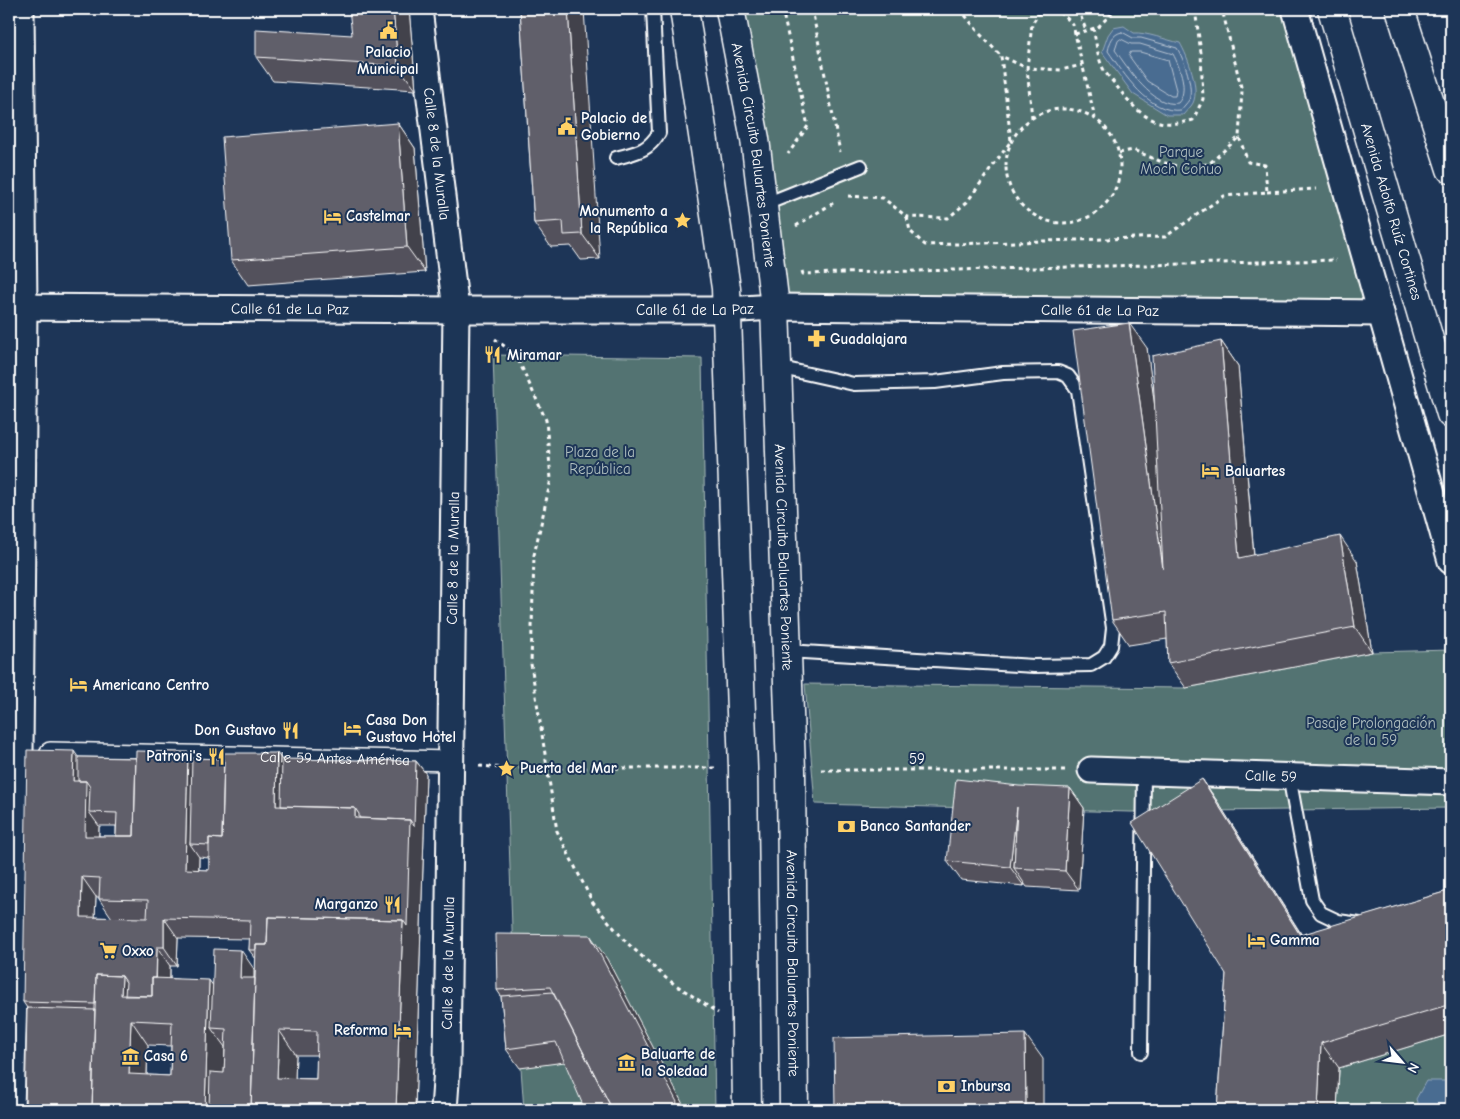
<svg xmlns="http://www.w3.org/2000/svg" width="1460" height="1119" font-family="'Comic Neue',sans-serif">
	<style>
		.green { fill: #527372; stroke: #a8b9b8 }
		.water { fill: #4a6c91; stroke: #92a7bd }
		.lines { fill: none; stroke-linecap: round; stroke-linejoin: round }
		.shore { stroke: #b7c4d3; stroke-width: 1 }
		.service-casing { stroke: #fff; stroke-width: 16 }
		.pedestrian-casing { stroke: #fff; stroke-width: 22 }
		.minor-casing { stroke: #fff; stroke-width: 29 }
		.secondary-casing { stroke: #fff; stroke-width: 31 }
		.primary-casing { stroke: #fff; stroke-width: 31 }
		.path { stroke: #fff; stroke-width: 3; stroke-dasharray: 4 4; stroke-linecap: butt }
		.service { stroke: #1d3557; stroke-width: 12 }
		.pedestrian { stroke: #1d3557; stroke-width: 19 }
		.minor { stroke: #1d3557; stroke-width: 25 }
		.secondary { stroke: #1d3557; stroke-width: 28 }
		.primary { stroke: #1d3557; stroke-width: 28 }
		.wall { fill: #53515c; stroke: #fff; fill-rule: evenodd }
		.shaded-wall { fill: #43424b; stroke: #fff }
		.building { fill: #605e6b; stroke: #fff; fill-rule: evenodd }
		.labels { text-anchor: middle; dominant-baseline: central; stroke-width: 4; stroke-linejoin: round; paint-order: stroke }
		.poi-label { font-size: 15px; font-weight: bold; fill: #fff; stroke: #1d3557; text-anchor: start }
		.park-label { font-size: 15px; fill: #b1c0c0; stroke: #1d3557 }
		.street-label { font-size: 15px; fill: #fff; stroke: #1d3557 }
	</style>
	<rect width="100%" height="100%" fill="#1d3557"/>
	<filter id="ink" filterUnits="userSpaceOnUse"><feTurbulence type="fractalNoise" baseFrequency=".02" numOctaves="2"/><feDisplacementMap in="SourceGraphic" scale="10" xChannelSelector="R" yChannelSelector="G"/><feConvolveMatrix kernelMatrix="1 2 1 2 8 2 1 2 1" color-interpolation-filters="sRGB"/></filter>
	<g filter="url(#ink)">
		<path class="green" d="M722,9H1295L1381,313L775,307Z
			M493,355L702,358L715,1110H524L513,958Z
			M1451,650V808L1131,812L815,804L805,684L1186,688L1372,652Z
			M1451,1034V1110H1337L1339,1068Z"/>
		<path class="water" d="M1124,26L1134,33C1145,32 1167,40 1180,43C1188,57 1200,88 1193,103C1191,107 1186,111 1183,115H1167L1133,94L1102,52L1108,35L1113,28Z
			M1451,1078V1110L1419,1109L1416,1099L1426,1081H1447Z"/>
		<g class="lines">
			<path class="shore" d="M1122,32L1133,38H1141L1177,48C1184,59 1194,87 1189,100C1187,103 1183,107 1181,110C1149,114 1124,74 1108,51C1110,42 1112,34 1122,32Z
				M1121,39L1131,44H1140L1173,54C1180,67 1189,91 1178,103C1153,108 1128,68 1115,50L1118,41Z
				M1131,52H1140L1168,60L1176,90L1175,96H1171L1147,81L1129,56Z"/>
			<defs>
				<path id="service" d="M616,158C637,152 647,152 659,133L653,9
					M763,205L861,166
					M777,367L854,384L935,382L1003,373L1058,372L1068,376L1078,390L1113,628L1111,646L1104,657L1091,665L1034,666L787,651
					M1289,776L1312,900L1321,913L1338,921L1360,924
					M1141,1052L1144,771"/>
				<g id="pedestrian">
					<path id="s1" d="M50,752L451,761"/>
				</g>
				<g id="minor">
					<path id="s2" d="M419,9L456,310L447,1068L444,1110"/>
					<path d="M1295,9L1451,561"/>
					<path id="s3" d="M9,307L456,310H726L775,307L1381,313"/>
					<path id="s4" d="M1091,770L1451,782"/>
					<path d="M11,1110L20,751L24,307L21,9"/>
				</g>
				<g id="secondary">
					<path d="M684,9L726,288L743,768L747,1110"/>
					<path id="s5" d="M730,9L755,139L775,307L791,770L794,1110"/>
				</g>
				<g id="primary">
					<path id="s6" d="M1332,9L1451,414"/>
					<path d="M1400,9L1451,169"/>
				</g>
			</defs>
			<use href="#service" class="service-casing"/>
			<use href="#pedestrian" class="pedestrian-casing"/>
			<use href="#minor" class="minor-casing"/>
			<use href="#secondary" class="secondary-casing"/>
			<use href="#primary" class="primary-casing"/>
			<path class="path" d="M782,9L808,126L788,154
				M812,9L840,152
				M960,9L980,34L1001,56
				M1078,9L1086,30
				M1106,9L1108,17
				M1443,9L1451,35
				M1093,28C1096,40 1097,55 1102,66C1105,74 1113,81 1118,88C1141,117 1156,130 1193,120L1203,99L1201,53L1195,9
				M1075,34L1098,27L1116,9
				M1006 166a57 57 0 1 1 114 0a57 57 0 1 1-114 0Z
				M1032,118L1027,68L1061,70L1082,65
				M1119,153L1133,150L1162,162L1188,169L1210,163L1239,137L1242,91L1222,9
				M1267,192L1316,189
				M848,196L883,198L907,217L948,218L967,202L1011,141L1001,56L1027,68L1032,24L1041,10C1057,10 1063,13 1073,25L1095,118
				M907,217L910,231L925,245L1165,237L1224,196L1267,192L1265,165L1248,162L1239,137
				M796,226L833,203
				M802,271L803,274L1336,260
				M495,339L516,355L546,420L551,479L534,555L531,664L557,831L593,903L626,942L667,979L718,1013
				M479,766L506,768H715
				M821,770H1065"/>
			<use href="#service" class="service"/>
			<use href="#pedestrian" class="pedestrian"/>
			<use href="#minor" class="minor"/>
			<use href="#secondary" class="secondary"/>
			<use href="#primary" class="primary"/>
		</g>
		<path class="wall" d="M409,9L416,90L273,81L256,57L352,35Z
			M520,9L600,259L581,260L571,246L551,247L534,223Z
			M398,123L415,148L425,272L248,285L231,260Z
			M1221,341L1238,366L1254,554L1357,561L1372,652L1186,688L1168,663L1167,639L1129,645L1112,620L1147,348L1154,405Z
			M78,757L416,761L426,774L415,1110H25L27,1008L23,1002ZM99,826H116V836H99ZM199,857L209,858V870H199ZM96,897H99V899L112,918L95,917ZM178,938L250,939L249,950L256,959L255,978H254V969L213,985L170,978V966H177ZM148,1045L171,1046L170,1076L147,1075ZM225,1047V1048L224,1073ZM296,1055H317L316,1079L295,1078Z
			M1202,779L1219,804L1302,935L1451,890V1034L1339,1068L1337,1110H1217L1226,974Z
			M1070,788L1084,808L1079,890L1027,887L1024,883V886L961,880L947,861Z
			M607,959L565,1062L520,1068L506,1049L501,996L497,990Z"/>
		<path class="shaded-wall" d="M393,9H409L416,90L398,66Z
			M568,9H584L600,259L582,234Z
			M398,123L415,148L425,272L407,247Z
			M1129,323L1147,348L1180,594L1163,569Z
			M1221,341L1238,366L1256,582L1239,558Z
			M1340,536L1357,561L1372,652L1355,627Z
			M74,751L87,770L99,801L89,812L99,826L98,855L85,836L73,781Z
			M188,752L201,771L190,844L199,857L198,888L185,869Z
			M277,753L291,773L290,813L276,806Z
			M416,761L426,774L415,1110H396L403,920L410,820Z
			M1202,779L1219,804L1317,960L1300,935Z
			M1070,788L1084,808L1079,890L1065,871Z
			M1017,807L1014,868L1024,883V886L1010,867Z
			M355,808L366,824L355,818Z
			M82,877L96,897L94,937L81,917Z
			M164,918L178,938L177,966L164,947Z
			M590,935L607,959L686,1110H674Z
			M157,947L170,966L169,1021L156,1002Z
			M241,950L254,969V997L240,978Z
			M122,976L139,1001L121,995Z
			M209,980L226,1004L211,1028L225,1047L223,1110H205Z
			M131,1020L148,1045L146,1099L129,1074Z
			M279,1030L296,1055L294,1103L277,1078Z
			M1025,1034L1043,1059V1110H1026Z
			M1321,1043L1339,1068L1337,1110H1318Z"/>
		<path class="building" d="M349,9H393L398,66L256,57V29L352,35Z
			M520,9H568L582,234L564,235L563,221L534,223Z
			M398,123L407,247L231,260L222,137Z
			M1129,323L1163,569L1152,356L1221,341L1239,558L1340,536L1355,627L1168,663L1166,612L1112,620L1073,331Z
			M27,750L74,751L73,781H86L85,836H134L136,751L188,752L185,869L209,870V838L222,839L224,753H277L276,806L355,808V818L410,820L407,926L403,920L268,917L267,945H256V950H249L250,920L164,918V947H157L156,978H152V996H125L126,982L122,976L96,975L95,1004L23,1002ZM82,877L100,878L99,899L148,900L147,918L81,917Z
			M78,757L136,758L134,836H116L117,813L89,812L90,787L86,781H78Z
			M192,758L224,759L222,839L209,838V845L190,844Z
			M282,759L416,761L414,826L410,820L359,818V814L355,808L281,806Z
			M956,779L1019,786L1070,788L1065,871L1014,868L1017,807L1010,867L947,861Z
			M1202,779L1300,935L1451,890V1004L1321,1043L1318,1110H1217L1226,974L1132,823Z
			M268,917L403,920L396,1110H251L256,945H267ZM279,1030L317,1031L316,1079L277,1078Z
			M496,934L590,935L677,1102L674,1110H609L610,1105L550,987L497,990Z
			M214,949L241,950L240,978H255L251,1110H209L210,1072L224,1073L226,1029L211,1028Z
			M96,975L122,976L121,995L152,996V978L209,980L205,1110H92ZM131,1020L172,1022L170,1076L129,1074Z
			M553,992L610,1105L609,1110H585L556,1042L506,1049L501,996Z
			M27,1008L95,1010L92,1110H25Z
			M1025,1034L1026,1110H835L834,1038Z"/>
	</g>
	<defs>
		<symbol id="civic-bare" viewBox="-9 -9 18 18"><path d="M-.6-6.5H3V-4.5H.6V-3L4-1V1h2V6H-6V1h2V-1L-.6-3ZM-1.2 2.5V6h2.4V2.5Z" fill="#ffd166" stroke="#1d3557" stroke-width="2.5" paint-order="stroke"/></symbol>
		<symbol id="hotel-bare" viewBox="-9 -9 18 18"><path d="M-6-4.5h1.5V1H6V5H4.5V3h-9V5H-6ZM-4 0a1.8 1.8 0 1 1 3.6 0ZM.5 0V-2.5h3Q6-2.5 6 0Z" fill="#ffd166" stroke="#1d3557" stroke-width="2.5" paint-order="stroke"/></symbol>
		<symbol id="sight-bare" viewBox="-9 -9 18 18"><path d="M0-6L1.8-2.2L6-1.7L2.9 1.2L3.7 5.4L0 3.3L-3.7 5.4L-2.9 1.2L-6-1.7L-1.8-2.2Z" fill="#ffd166" stroke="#1d3557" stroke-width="2.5" paint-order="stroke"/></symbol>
		<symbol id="pharmacy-bare" viewBox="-9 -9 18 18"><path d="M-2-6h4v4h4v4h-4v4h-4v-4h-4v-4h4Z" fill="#ffd166" stroke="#1d3557" stroke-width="2.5" paint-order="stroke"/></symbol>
		<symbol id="restaurant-bare" viewBox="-9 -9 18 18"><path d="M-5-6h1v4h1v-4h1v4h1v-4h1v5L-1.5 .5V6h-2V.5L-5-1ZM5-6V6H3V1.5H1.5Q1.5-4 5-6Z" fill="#ffd166" stroke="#1d3557" stroke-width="2.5" paint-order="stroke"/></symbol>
		<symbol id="bank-bare" viewBox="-9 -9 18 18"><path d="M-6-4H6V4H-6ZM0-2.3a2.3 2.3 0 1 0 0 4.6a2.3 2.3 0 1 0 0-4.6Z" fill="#ffd166" stroke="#1d3557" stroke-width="2.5" paint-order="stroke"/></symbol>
		<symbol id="supermarket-bare" viewBox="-9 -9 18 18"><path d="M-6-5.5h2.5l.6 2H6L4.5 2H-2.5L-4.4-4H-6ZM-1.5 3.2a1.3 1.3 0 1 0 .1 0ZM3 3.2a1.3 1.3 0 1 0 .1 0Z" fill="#ffd166" stroke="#1d3557" stroke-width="2.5" paint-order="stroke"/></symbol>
		<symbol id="museum-bare" viewBox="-9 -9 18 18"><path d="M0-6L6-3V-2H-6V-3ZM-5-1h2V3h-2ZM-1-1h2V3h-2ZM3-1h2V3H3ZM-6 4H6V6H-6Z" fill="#ffd166" stroke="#1d3557" stroke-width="2.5" paint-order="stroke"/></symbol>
	</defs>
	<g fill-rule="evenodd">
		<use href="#civic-bare" x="376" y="18" width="25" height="25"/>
		<use href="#civic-bare" x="554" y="114" width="25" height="25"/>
		<use href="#hotel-bare" x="320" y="204" width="25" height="25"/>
		<use href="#sight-bare" x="670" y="208" width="25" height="25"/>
		<use href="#pharmacy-bare" x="804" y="326" width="25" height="25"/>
		<use href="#restaurant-bare" x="480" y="342" width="25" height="25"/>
		<use href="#hotel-bare" x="1198" y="458" width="25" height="25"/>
		<use href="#hotel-bare" x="66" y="672" width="25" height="25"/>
		<use href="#hotel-bare" x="340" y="716" width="25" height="25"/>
		<use href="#restaurant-bare" x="278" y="718" width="25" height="25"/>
		<use href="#restaurant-bare" x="204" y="744" width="25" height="25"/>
		<use href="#sight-bare" x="494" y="756" width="25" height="25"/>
		<use href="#bank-bare" x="834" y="814" width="25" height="25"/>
		<use href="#restaurant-bare" x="380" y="892" width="25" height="25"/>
		<use href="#hotel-bare" x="1244" y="928" width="25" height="25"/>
		<use href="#supermarket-bare" x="96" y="938" width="25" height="25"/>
		<use href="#hotel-bare" x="390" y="1018" width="25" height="25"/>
		<use href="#museum-bare" x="118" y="1044" width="25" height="25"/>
		<use href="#museum-bare" x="614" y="1050" width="25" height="25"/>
		<use href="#bank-bare" x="934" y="1074" width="25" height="25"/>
	</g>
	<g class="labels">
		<g class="poi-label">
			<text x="388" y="52" text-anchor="middle">Palacio<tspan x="388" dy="17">Municipal</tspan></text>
			<text x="581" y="118">Palacio de<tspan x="581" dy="17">Gobierno</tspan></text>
			<text x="668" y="211" text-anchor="end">Monumento a<tspan x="668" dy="17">la República</tspan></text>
			<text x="346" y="216">Castelmar</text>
			<text x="830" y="339">Guadalajara</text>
			<text x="507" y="355">Miramar</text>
			<text x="1225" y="471">Baluartes</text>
			<text x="93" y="685">Americano Centro</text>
			<text x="366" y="720">Casa Don<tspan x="366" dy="17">Gustavo Hotel</tspan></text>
			<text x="276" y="730" text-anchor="end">Don Gustavo</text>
			<text x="202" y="756" text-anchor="end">Patroni's</text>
			<text x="520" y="768">Puerta del Mar</text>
			<text x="860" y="826">Banco Santander</text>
			<text x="378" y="904" text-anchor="end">Marganzo</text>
			<text x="1270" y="940">Gamma</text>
			<text x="122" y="951">Oxxo</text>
			<text x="388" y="1030" text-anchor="end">Reforma</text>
			<text x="641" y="1054">Baluarte de<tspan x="641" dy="17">la Soledad</tspan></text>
			<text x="144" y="1056">Casa 6</text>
			<text x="961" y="1086">Inbursa</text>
		</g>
		<g class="park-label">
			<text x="1181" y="152">Parque<tspan x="1181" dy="17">Moch Cohuo</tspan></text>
			<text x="600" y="452">Plaza de la<tspan x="600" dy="17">República</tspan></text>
			<text x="1371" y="723">Pasaje Prolongación<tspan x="1371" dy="17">de la 59</tspan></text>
		</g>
		<g class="street-label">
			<text stroke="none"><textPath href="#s2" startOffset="146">Calle 8 de la Muralla</textPath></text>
			<text stroke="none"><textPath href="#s5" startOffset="148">Avenida Circuito Baluartes Poniente</textPath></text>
			<text stroke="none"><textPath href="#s6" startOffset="211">Avenida Adolfo Ruíz Cortines</textPath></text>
			<text stroke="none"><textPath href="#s3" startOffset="281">Calle 61 de La Paz</textPath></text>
			<text stroke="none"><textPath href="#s3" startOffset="686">Calle 61 de La Paz</textPath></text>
			<text stroke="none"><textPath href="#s3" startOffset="1091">Calle 61 de La Paz</textPath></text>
			<text transform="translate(453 558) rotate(-89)">Calle 8 de la Muralla</text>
			<text stroke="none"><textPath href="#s5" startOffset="552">Avenida Circuito Baluartes Poniente</textPath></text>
			<text stroke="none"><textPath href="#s1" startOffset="285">Calle 59 Antes América</textPath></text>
			<text x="917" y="759">59</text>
			<text stroke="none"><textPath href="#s4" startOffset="180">Calle 59</textPath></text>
			<text transform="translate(448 963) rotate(-89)">Calle 8 de la Muralla</text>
			<text stroke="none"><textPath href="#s5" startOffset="958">Avenida Circuito Baluartes Poniente</textPath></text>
		</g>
	</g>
	<rect width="1460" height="1119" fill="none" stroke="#1d3557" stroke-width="30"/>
	<rect x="15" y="15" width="1430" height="1089" fill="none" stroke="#fff" stroke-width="2" filter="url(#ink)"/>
	<g transform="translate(1402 1062) rotate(118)" stroke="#1d3557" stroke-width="4" paint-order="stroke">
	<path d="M0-4L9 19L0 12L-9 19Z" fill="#ffffff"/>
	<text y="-8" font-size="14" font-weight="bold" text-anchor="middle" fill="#ffffff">N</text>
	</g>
</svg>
